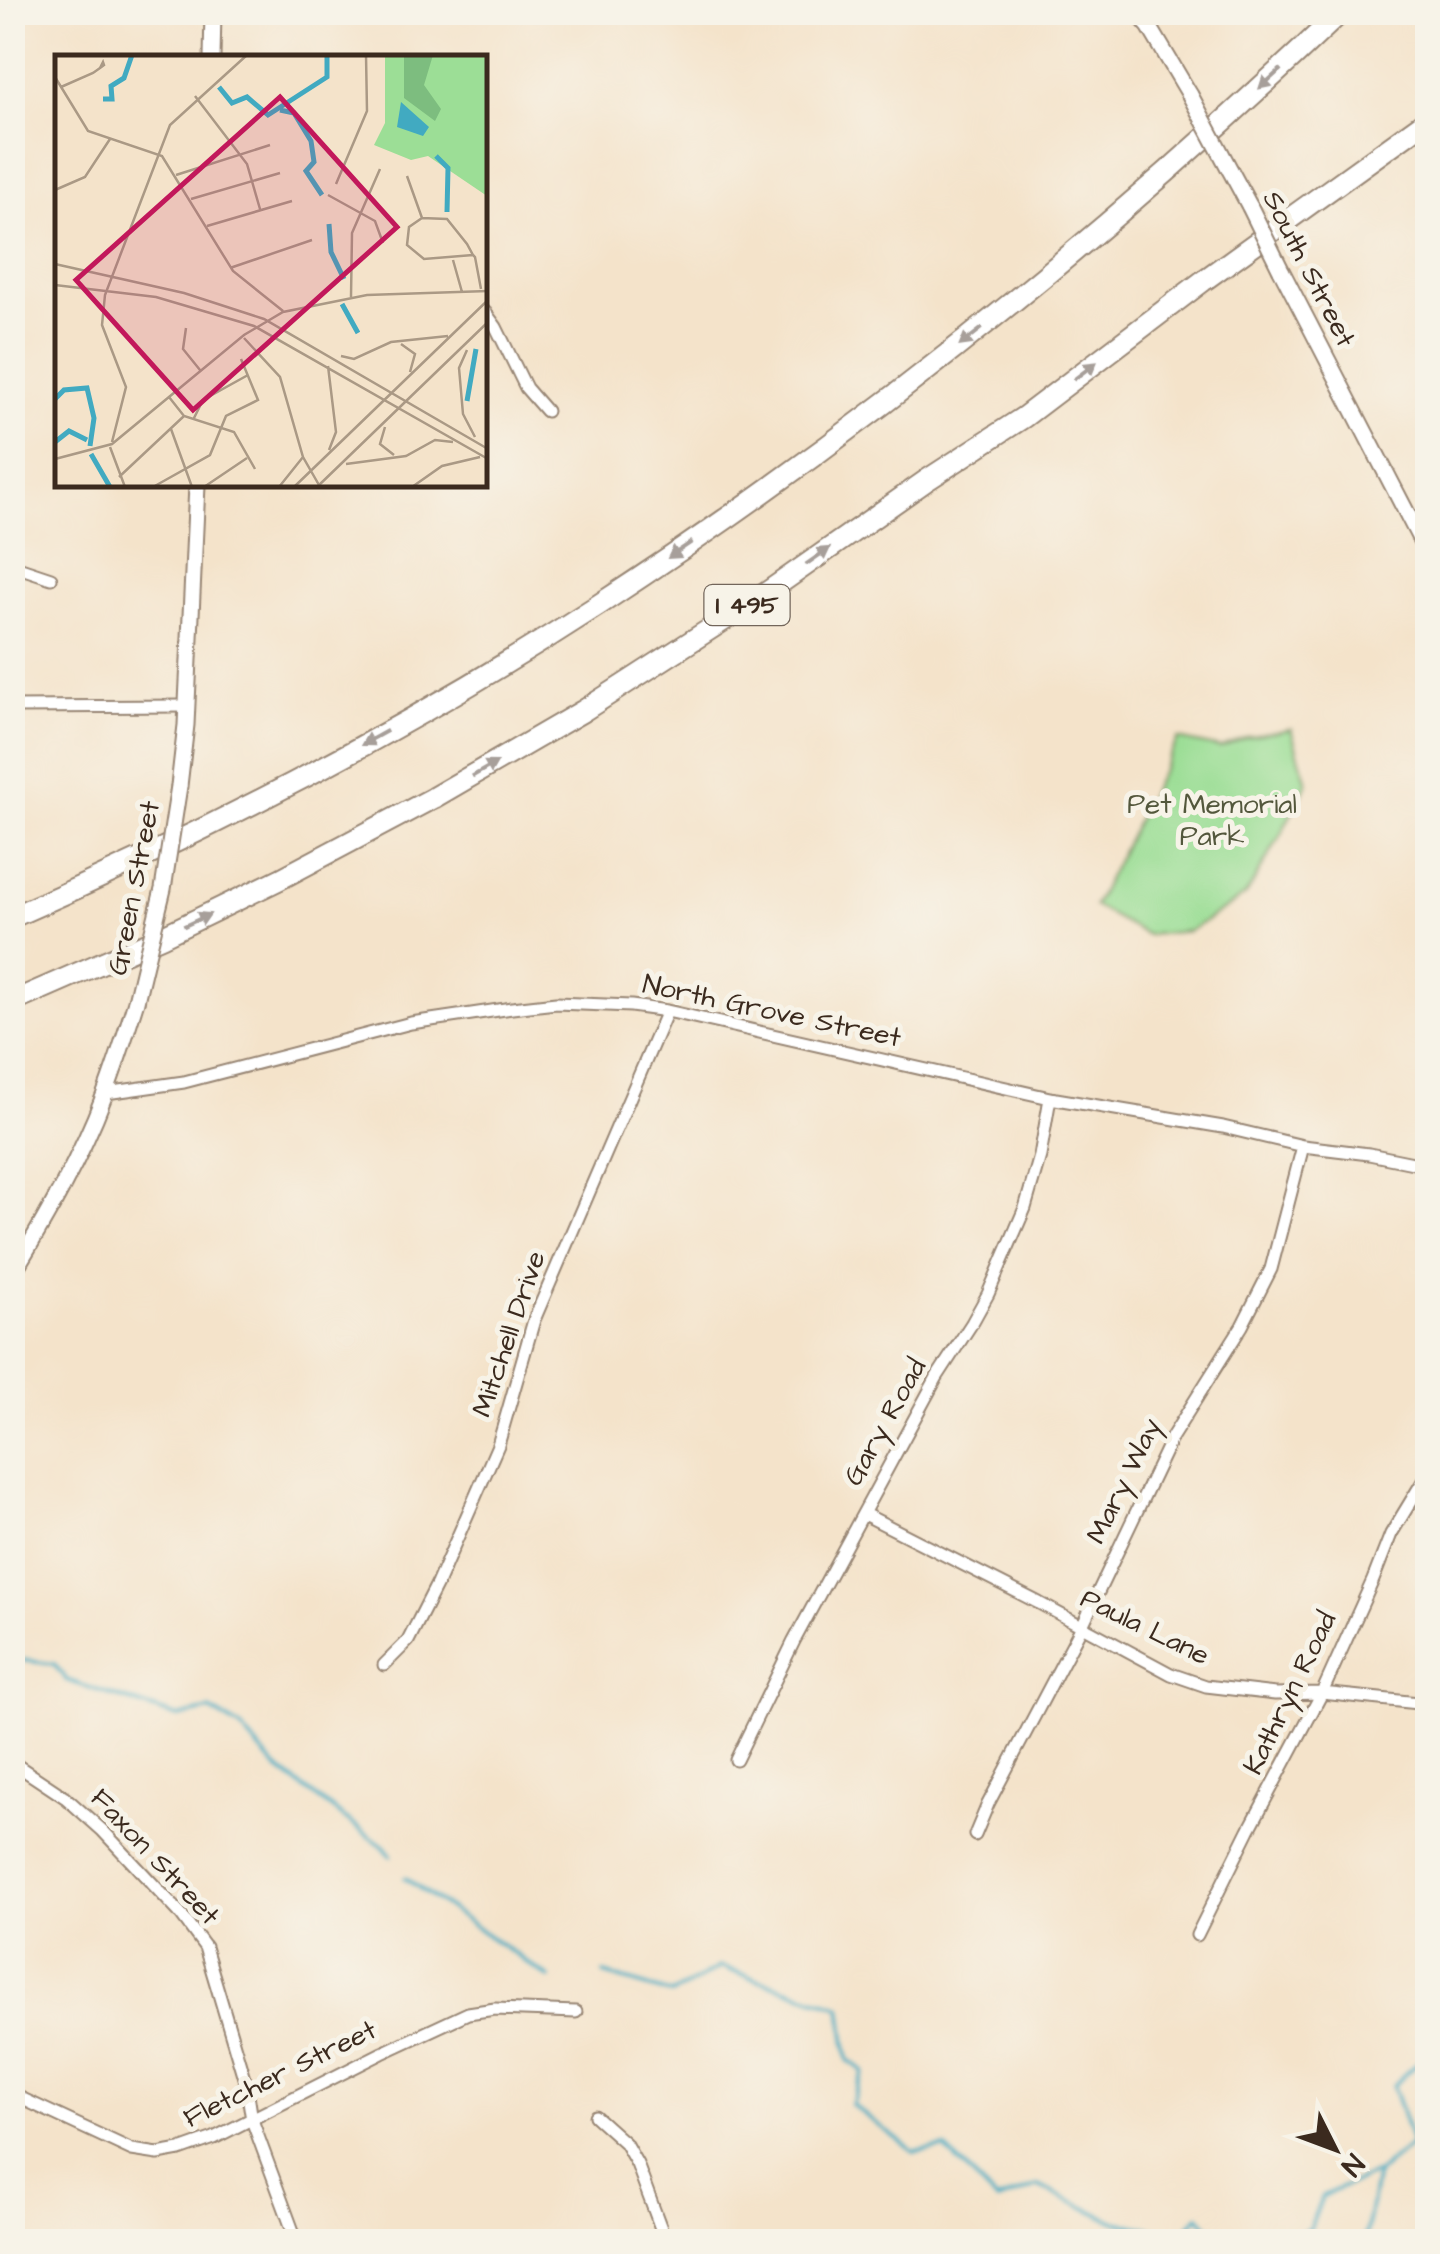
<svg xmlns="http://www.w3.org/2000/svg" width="1440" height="2254" font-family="'Architects Daughter',sans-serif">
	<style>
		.green { fill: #9cde96; stroke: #6c845a; stroke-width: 2.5 }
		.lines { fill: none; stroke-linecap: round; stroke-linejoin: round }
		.stream { stroke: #41aac1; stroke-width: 4 }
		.minor-casing { stroke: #988674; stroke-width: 15 }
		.secondary-casing { stroke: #988674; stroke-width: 19 }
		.motorway-casing { stroke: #988674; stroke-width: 24 }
		.minor { stroke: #fff; stroke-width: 11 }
		.secondary { stroke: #fff; stroke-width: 15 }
		.motorway { stroke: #fff; stroke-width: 20 }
		.secondary-bridge-casing { stroke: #988674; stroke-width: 19; stroke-linecap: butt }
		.secondary-bridge { stroke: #fff; stroke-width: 15 }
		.oneway { fill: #a79f9a }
		.labels { text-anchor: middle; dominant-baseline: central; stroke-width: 10; stroke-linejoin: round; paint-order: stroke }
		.shield { fill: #f7f3e8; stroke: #73665b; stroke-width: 2.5 }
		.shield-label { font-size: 25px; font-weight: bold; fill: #3b2a1e }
		.street-label { font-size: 28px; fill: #3b2a1e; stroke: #f7f3e8 }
		.park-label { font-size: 28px; fill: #53573c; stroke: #f7f3e8 }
		.inset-river { fill: none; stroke: #41aac1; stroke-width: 5 }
		.inset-road { fill: none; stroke: #aa9985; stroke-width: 2.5 }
		.view { fill: #c2185b; fill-opacity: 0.15; stroke: #c2185b; stroke-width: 5 }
		.inset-edge { fill: none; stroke: #3b2a1e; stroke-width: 5 }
	</style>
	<rect width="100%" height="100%" fill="#f7f3e8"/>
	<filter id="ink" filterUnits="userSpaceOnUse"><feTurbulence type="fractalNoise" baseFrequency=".01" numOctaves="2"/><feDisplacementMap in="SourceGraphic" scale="20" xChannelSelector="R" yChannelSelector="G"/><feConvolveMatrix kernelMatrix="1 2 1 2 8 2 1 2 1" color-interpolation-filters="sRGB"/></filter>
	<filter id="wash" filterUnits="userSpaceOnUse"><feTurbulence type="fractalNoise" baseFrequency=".0048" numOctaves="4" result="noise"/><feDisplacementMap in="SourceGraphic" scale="40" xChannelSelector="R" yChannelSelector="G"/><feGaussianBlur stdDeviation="2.25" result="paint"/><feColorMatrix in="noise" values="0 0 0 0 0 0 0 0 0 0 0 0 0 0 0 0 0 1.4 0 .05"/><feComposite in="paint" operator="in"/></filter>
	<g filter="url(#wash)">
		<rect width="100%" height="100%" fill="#f4e3ca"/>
		<path class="green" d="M1291,729L1307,783L1278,840L1246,895L1189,931L1147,935L1094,906L1178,739L1220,748L1247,737Z"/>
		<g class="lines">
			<path class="stream" d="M12,1659L54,1664L66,1680L178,1717L210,1710L240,1727L276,1768L384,1847L391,1856
				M405,1878L549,1978
				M604,1974L672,1994L720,1967L841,2007L848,2060L864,2071L852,2105L914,2152L945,2148L997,2201L1038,2186L1116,2222L1181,2235L1199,2216L1217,2236L1241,2233L1251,2242
				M1284,2242L1310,2228L1322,2196L1374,2174
				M1364,2242L1377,2173L1412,2144L1393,2086L1424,2057H1428"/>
		</g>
	</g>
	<g filter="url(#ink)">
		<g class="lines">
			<defs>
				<path id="minor" d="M12,92V106
					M485,312L496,327L526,388L546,411
					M12,565L51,578
					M12,707L186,706
					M106,1093L184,1082L411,1023L512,1008L556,1003L631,1006L667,1011L1050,1098L1223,1127L1303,1146L1369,1154L1428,1166
					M864,1514L1039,1603L1171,1674L1206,1686L1275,1694L1322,1693L1428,1704
					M384,1665L408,1641L437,1584L498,1445L534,1320L667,1011
					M736,1760L794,1641L937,1377L972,1323L988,1294L1025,1208L1040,1156L1050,1098
					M12,1762L66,1798L103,1831L179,1912L205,1947L247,2088L252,2120L297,2242
					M975,1835L988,1804L1082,1626L1172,1437L1242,1326L1271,1269L1303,1146
					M1197,1935L1249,1830L1322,1693L1373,1580L1391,1534L1428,1473
					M12,2094L132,2150L158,2154L180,2150L214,2138L382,2053L468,2013L495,2009L576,2012
					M595,2116L625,2143L637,2164L666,2242"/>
				<path id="secondary" d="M1137,12L1149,26L1190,95
					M212,58L213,12
					M1230,170L1250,207
					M1281,270L1428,554
					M179,786L186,725L197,485
					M12,1274C47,1217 80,1159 104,1096C116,1065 126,1033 136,1001"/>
				<path id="motorway" d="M12,917C215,829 414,725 600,604C865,431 1112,231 1341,12
					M12,1002L163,936L280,879L433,798L583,711L766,593L927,480L1024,417L1203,281L1428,119"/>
			</defs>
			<use href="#minor" class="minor-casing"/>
			<use href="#secondary" class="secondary-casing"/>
			<use href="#motorway" class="motorway-casing"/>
			<use href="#minor" class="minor"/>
			<use href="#secondary" class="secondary"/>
			<use href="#motorway" class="motorway"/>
			<defs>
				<path id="secondary-bridge" d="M1190,95L1230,170
					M1250,207L1281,270
					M136,1001L163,889L179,786"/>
			</defs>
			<use href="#secondary-bridge" class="secondary-bridge-casing"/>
			<use href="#secondary-bridge" class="secondary-bridge"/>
		</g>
		<defs><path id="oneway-solid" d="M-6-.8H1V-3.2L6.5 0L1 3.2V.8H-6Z" transform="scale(2.5)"/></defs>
		<g class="oneway">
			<use href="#oneway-solid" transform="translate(1270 79) rotate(138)"/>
			<use href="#oneway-solid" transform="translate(971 337) rotate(142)"/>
			<use href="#oneway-solid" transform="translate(1085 371) rotate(-37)"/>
			<use href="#oneway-solid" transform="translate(680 550) rotate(146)"/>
			<use href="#oneway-solid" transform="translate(818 556) rotate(-35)"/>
			<use href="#oneway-solid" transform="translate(374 738) rotate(151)"/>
			<use href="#oneway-solid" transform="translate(485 769) rotate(-30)"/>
			<use href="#oneway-solid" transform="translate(197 920) rotate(-25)"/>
		</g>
	</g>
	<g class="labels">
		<rect class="shield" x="704.5" y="585" width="85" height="40" rx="8"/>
		<g class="shield-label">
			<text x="747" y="605">I 495</text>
		</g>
		<g class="street-label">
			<text transform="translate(1309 269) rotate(63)">South Street</text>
			<text transform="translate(134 888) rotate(-79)">Green Street</text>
			<text transform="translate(772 1011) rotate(12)">North Grove Street</text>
			<text transform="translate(509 1334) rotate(-71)">Mitchell Drive</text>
			<text transform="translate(885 1422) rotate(-61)">Gary Road</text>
			<text transform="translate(1124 1481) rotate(-64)">Mary Way</text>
			<text transform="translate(1145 1627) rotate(26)">Paula Lane</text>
			<text transform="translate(1290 1693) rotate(-64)">Kathryn Road</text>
			<text transform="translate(155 1857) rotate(47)">Faxon Street</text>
			<text transform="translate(280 2074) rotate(-26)">Fletcher Street</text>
		</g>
		<g class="park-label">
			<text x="1212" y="804">Pet Memorial<tspan x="1212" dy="32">Park</tspan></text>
		</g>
	</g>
	<g transform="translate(55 55)">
		<rect width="432" height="432" fill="#f4e3ca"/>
		<path d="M330,0H432V141L373,101L356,105L319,90L330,68Z" fill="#9cde96"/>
		<path d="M349,0H378L369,30L386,54L380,66L349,43Z" fill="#7dbd7f"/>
		<path d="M346,47L374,72L368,81L342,72Z" fill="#41aac1"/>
		<path class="inset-river" d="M164,32L177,48L192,42L213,60L272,22V0M48,44H57L56,31L69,23L77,0M225,55L239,58L256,86L259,107L251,116L267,140M381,101L393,113L392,157M274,169L276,197L289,224M287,249L303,278M0,344L9,335L32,333L39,363L35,391M412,346L421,294M0,387L14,376L32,385M36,399L55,432"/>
		<path class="inset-road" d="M0,22L33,76L107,101L178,216L228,256M6,32L38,18L45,13L49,10L48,7L45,13M140,41L192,109L205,154M121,120L215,90M352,121L367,163M281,129L312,56L311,0M0,135L30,122L55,84M273,140L320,166L328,188M136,144L225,118M152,171L237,146M418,200L369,204L352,190L354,172L367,163L392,164L412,189L418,200L420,202L426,234M398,205L407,237M0,209L129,238L209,264L433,394M175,213L257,185M0,230L101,242L199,271L433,404M296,242L297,178L325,114M131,273L128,294L145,315M189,283L225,322L248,402L264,430M346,289L360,299L355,317M412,295L404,313L408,359L420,382M286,301L299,304L336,287L393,281M273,311L281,377L274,395M114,342L129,361L179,377L200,414M139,363L148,345L193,320M330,372L325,389L339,400M116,374L137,432M57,387L71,332L47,270L50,240L115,70L192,0M55,392L70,432M0,404L57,389L189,280L228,257L312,240L433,236M291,409L351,401L380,385L398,387M64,422L129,361M98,432L155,400L171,361L203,345L186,304M149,432L192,403M224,432L248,402M239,432L433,245M262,432L433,267M357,432L387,411L425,402"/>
		<path class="view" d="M225,42L342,172L138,355L21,225Z"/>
		<rect width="432" height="432" class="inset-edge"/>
	</g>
	<rect width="1440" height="2254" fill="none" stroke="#f7f3e8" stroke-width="50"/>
	<g transform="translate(1335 2149) rotate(132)" stroke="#f7f3e8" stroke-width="8" paint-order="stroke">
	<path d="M0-8L18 38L0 25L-18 38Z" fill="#3b2a1e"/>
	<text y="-15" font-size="28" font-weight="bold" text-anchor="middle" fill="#3b2a1e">N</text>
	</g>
</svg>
